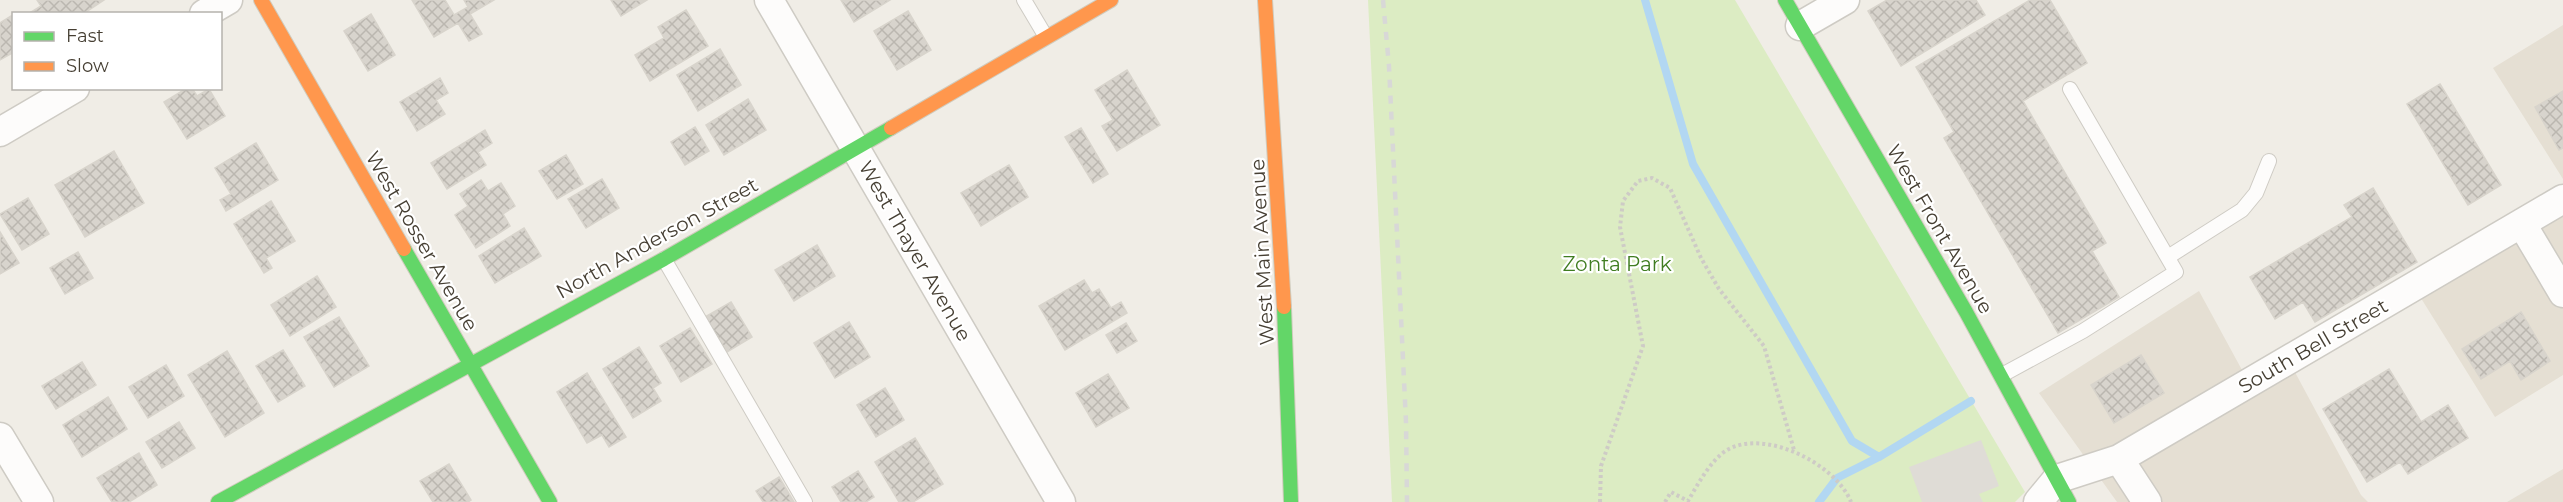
<svg xmlns="http://www.w3.org/2000/svg" width="2563" height="502" font-family="Montserrat,sans-serif">
	<style>
		.residential { fill: #e5dfd3 }
		.park { fill: #dcecc3 }
		.parking { fill: #dfdcd6 }
		.lines { fill: none; stroke-linecap: round; stroke-linejoin: round }
		.stream { stroke: #b2d7f2; stroke-width: 8 }
		.building { fill: url(#building-cross-hatch); stroke: #d8d4cc; stroke-width: 1.5 }
		.lane-casing { stroke: #cecbc4; stroke-width: 16 }
		.street-casing { stroke: #cecbc4; stroke-width: 31 }
		.fast-casing { stroke: #d0cbbd; stroke-width: 16 }
		.slow-casing { stroke: #d0cbbd; stroke-width: 16 }
		.path { stroke: #cecbc6; stroke-width: 4; stroke-dasharray: 3 3; stroke-linecap: butt }
		.lane { stroke: #fdfcfb; stroke-width: 14 }
		.street { stroke: #fdfcfb; stroke-width: 28 }
		.fast { stroke: #63d668; stroke-width: 14 }
		.slow { stroke: #ff974d; stroke-width: 14 }
		.rail { stroke: #d8d8d7; stroke-width: 4.5; stroke-dasharray: 8 8; stroke-linecap: butt }
		.labels { text-anchor: middle; dominant-baseline: central; stroke-width: 4.5; stroke-linejoin: round; paint-order: stroke }
		.street-label { font-size: 20px; fill: #463f33; stroke: #fff }
		.park-label { font-size: 20px; fill: #407d21; stroke: #fff }
	</style>
	<defs>
		<pattern id="building-cross-hatch" width="8" height="8" patternUnits="userSpaceOnUse" patternTransform="scale(1.5)"><rect width="8" height="8" fill="#d8d4cd"/><path d="M0 0l8 8M0 8l8-8" fill="none" stroke="#bbb7b0"/></pattern>
	</defs>
	<rect width="100%" height="100%" fill="#f0ede6"/>
	<path class="residential" d="M2563,25V179L2493,68Z
		M2563,209V375L2495,417L2419,295Z
		M2199,291L2242,370L2282,348L2361,495L2368,502H2117L2039,393Z
		M2563,469V502H2507Z"/>
	<path class="park" d="M1368,0H1735L2025,492L2015,502H1392Z"/>
	<path class="parking" d="M1981,440L1999,486L1979,494L1983,502H1922L1909,467Z"/>
	<g class="lines">
		<path class="stream" d="M1645,0L1693,164L1852,441L1879,457L1971,401
			M1819,502L1837,478L1879,457"/>
	</g>
	<path class="building" d="M37,0H104L83,14H28L41,6Z
		M412,0H445L454,15L468,7L464,0H494L470,14L482,34L469,41L458,23L434,37Z
		M611,0H647L621,16Z
		M841,0H890L854,22Z
		M1887,0H1976L1985,15L1901,66L1868,11Z
		M2030,0H2050L2087,63L2023,101L2106,243L2092,251L2119,297L2058,333L1944,138L1954,132L1916,67Z
		M686,10L708,46L650,81L635,55L664,38L658,27Z
		M908,11L931,50L897,70L874,31Z
		M371,14L395,55L368,71L344,31Z
		M11,16L14,20V52L0,60V23Z
		M720,49L741,85L698,111L677,75Z
		M1127,70L1160,125L1117,151L1102,126L1113,120L1095,90Z
		M440,78L448,93L436,100L445,114L417,131L400,102Z
		M2440,84L2501,185L2468,205L2407,104Z
		M187,88H192L197,96L209,89L225,116L187,139L164,102Z
		M2563,91V148L2559,150L2535,107Z
		M748,99L766,130L724,155L706,125Z
		M695,127L709,151L685,165L671,142Z
		M1081,128L1108,174L1093,183L1065,137Z
		M485,130L492,143L478,152L486,165L447,189L431,163Z
		M256,143L278,180L226,211L220,200L231,194L215,168Z
		M114,151L144,203L85,237L55,185Z
		M566,155L583,184L557,199L539,171Z
		M1009,165L1028,197L981,226L961,193Z
		M602,179L619,208L586,228L568,199Z
		M481,180L488,191L501,183L515,206L503,214L510,226L476,248L455,215L468,206L460,194Z
		M2373,188L2417,262L2315,322L2303,302L2275,319L2250,277L2352,217L2344,205Z
		M28,198L49,234L22,250L0,214Z
		M271,201L295,241L266,258L272,268L264,273L234,224Z
		M524,228L541,256L495,283L479,256Z
		M0,232L19,263L0,274Z
		M817,245L835,276L794,301L775,270Z
		M78,252L93,278L65,294L50,268Z
		M317,276L336,307L290,336L271,305Z
		M1084,280L1092,293L1099,289L1111,308L1121,302L1127,313L1065,350L1039,306Z
		M731,302L752,337L727,352L705,317Z
		M2521,312L2550,361L2521,380L2510,361L2481,379L2462,349Z
		M339,317L369,366L334,387L304,337Z
		M849,322L870,357L835,378L814,343Z
		M1126,323L1137,341L1117,353L1106,335Z
		M690,328L712,364L681,382L660,346Z
		M639,347L661,383L653,388L661,401L633,418L603,369Z
		M283,350L305,386L278,402L256,366Z
		M227,351L264,413L225,437L188,375Z
		M2141,355L2164,393L2114,423L2091,385Z
		M82,362L96,385L56,409L42,386Z
		M166,365L184,396L148,418L129,387Z
		M2389,369L2421,422L2448,405L2468,438L2408,474L2400,462L2367,482L2323,409Z
		M587,373L626,437L609,447L602,435L587,443L557,392Z
		M1108,374L1129,408L1096,427L1076,393Z
		M885,388L904,420L876,437L857,405Z
		M108,397L127,429L82,457L63,425Z
		M179,422L195,448L162,468L146,442Z
		M915,438L943,484L913,502H899L875,462Z
		M139,453L157,485L129,502H112L97,478Z
		M449,464L471,500L468,502H433L420,481Z
		M858,471L874,497L866,502H841L832,487Z
		M779,477L794,502H763L756,491Z"/>
	<g class="lines">
		<defs>
			<path id="lane" d="M1024,0L1046,37
				M2168,257L2242,210L2256,193L2269,161
				M664,259L805,502
				M2002,375L2083,331L2176,272L2070,89"/>
			<path id="street" d="M769,0L1061,502
				M204,14L228,0
				M1800,26L1845,0
				M0,132L75,88
				M2522,224L2563,293
				M0,437L39,502
				M2119,459L2147,502
				M2038,502L2057,479L2119,459L2563,199"/>
			<path id="fast" d="M1785,0L1966,312L2069,502
				M404,249L550,502
				M1284,307L1291,502
				M218,502L664,259L891,128"/>
			<path id="slow" d="M261,0L404,249
				M1265,0L1284,307
				M891,128L1111,0"/>
		</defs>
		<use href="#lane" class="lane-casing"/>
		<use href="#street" class="street-casing"/>
		<use href="#fast" class="fast-casing"/>
		<use href="#slow" class="slow-casing"/>
		<path class="path" d="M1600,502L1601,466L1643,346L1620,227L1623,201L1638,181L1652,178L1670,188L1701,258L1719,289L1764,346L1794,450
			M1665,502L1671,492L1688,501C1698,484 1710,461 1727,450C1765,428 1836,464 1851,502"/>
		<use href="#lane" class="lane"/>
		<use href="#street" class="street"/>
		<use href="#fast" class="fast"/>
		<use href="#slow" class="slow"/>
		<path class="rail" d="M1383,0L1389,66L1406,422L1407,502"/>
	</g>
	<g class="labels">
		<g class="street-label">
			<text transform="translate(1940 229) rotate(60)">West Front Avenue</text>
			<text transform="translate(657 238) rotate(-29)">North Anderson Street</text>
			<text transform="translate(422 241) rotate(60)">West Rosser Avenue</text>
			<text transform="translate(915 251) rotate(60)">West Thayer Avenue</text>
			<text transform="translate(1262 252) rotate(-93)">West Main Avenue</text>
			<text transform="translate(2313 346) rotate(-30)">South Bell Street</text>
		</g>
		<g class="park-label">
			<text x="1617" y="264">Zonta Park</text>
		</g>
	</g>
	<rect x="12" y="12" width="210" height="78" fill="#ffffff" stroke="#b5b2ad" stroke-width="1.5"/>
	<rect x="24" y="32" width="30" height="9" fill="#63d668" stroke="#b5b2ad" stroke-width="1.5"/>
	<text x="66" y="42" font-size="18" fill="#463f33">Fast</text>
	<rect x="24" y="62" width="30" height="9" fill="#ff974d" stroke="#b5b2ad" stroke-width="1.5"/>
	<text x="66" y="72" font-size="18" fill="#463f33">Slow</text>
</svg>
